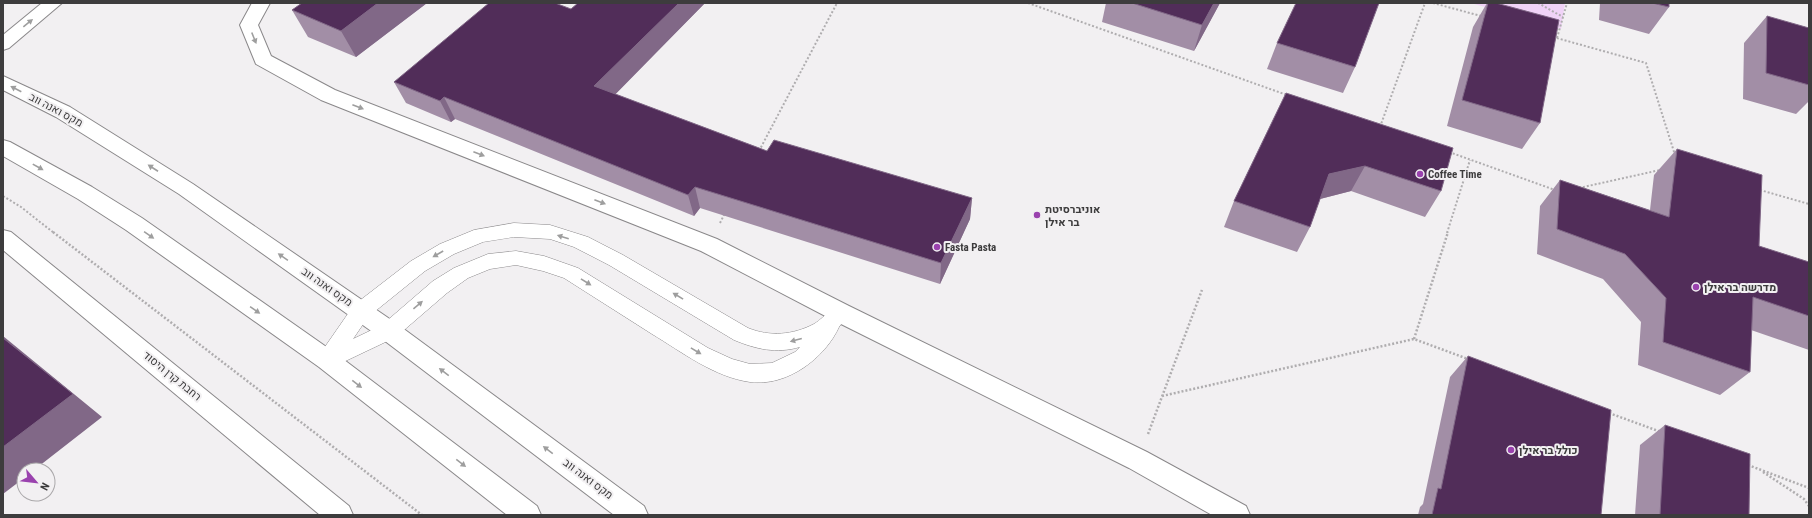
<svg xmlns="http://www.w3.org/2000/svg" width="1812" height="518" font-family="'Roboto Condensed',Heebo,sans-serif">
	<style>
		.green { fill: #f0d3f7 }
		.lines { fill: none; stroke-linecap: round; stroke-linejoin: round }
		.service-casing { stroke: #8a888a; stroke-width: 1 }
		.minor-casing { stroke: #8a888a; stroke-width: 2 }
		.tertiary-casing { stroke: #8a888a; stroke-width: 2 }
		.secondary-casing { stroke: #8a888a; stroke-width: 2 }
		.path-far1 { stroke: #afadaf; stroke-width: 2; stroke-dasharray: 2 2; stroke-linecap: butt }
		.path { stroke: #afadaf; stroke-width: 2.5; stroke-dasharray: 2 2; stroke-linecap: butt }
		.service { fill: #fff; fill-rule: evenodd }
		.minor { fill: #fff; fill-rule: evenodd }
		.tertiary { fill: #fff; fill-rule: evenodd }
		.secondary { fill: #fff; fill-rule: evenodd }
		.wall { fill: #a28ea6 }
		.shaded-wall { fill: #816887 }
		.building { fill: #512d59; stroke: #816887 }
		.oneway { fill: #9e9e9e }
		.poi-dot { fill: #9a42ae; stroke: #f2f0f2; stroke-width: 1.5 }
		.labels { text-anchor: middle; dominant-baseline: central; stroke-width: 4; stroke-linejoin: round; paint-order: stroke }
		.street-label { font-size: 11px; fill: #3d3c3d; stroke: #f2f0f2 }
		.poi-label { font-size: 11px; font-weight: bold; fill: #3d3c3d; stroke: #f2f0f2; text-anchor: start }
	</style>
	<rect width="100%" height="100%" fill="#f2f0f2"/>
	<path class="green" d="M1471,3H1565L1561,29Z"/>
	<g class="lines">
		<defs>
			<path id="service" d="M514,223L550,225L588,237L623,255L748,328C770,337 793,335 814,324C826,317 833,302 848,307L851,313C848,319 842,322 839,327C825,358 787,387 750,382C714,377 682,352 652,334C623,315 593,297 564,278L543,271L516,265L490,269L468,278L447,293L396,337L335,366L328,369L320,366L317,360L320,354L354,305L411,261L440,244L474,230ZM514,237L550,239L574,247L609,265L734,340C756,349 776,354 800,347L795,352L772,363L750,364L732,359L708,348L578,268L544,256L516,251L488,254L454,268L433,281L382,325L353,339L368,317L425,271L454,254L483,242Z"/>
			<path id="minor" d="M252,3H270L258,25L271,56L335,90L717,239L849,306L1147,452L1246,506L1250,515H1212L1129,468L833,320L701,251L321,100L256,64L240,25Z
				M3,230L11,232L349,506L353,515H320L3,250Z"/>
			<path id="tertiary" d="M3,76L70,107L193,184L397,324L644,506L648,515H614L381,338L179,194L56,117L3,90Z
				M3,140L10,142L92,187L142,218L335,353L537,506L541,515H507L319,367L126,230L78,199L3,156Z"/>
			<path id="secondary" d="M42,3H62L9,48L3,50V35Z
				M3,141L11,143L14,148L11,153L3,155Z"/>
		</defs>
		<use href="#service" class="service-casing"/>
		<use href="#minor" class="minor-casing"/>
		<use href="#tertiary" class="tertiary-casing"/>
		<use href="#secondary" class="secondary-casing"/>
		<path class="path-far1" d="M1028,3L1287,95
			M1433,3L1481,16
			M1538,3L1563,17
			M1553,37L1646,63L1675,155
			M1557,38L1567,3
			M1380,127L1425,3
			M759,151L837,3
			M1449,152L1555,190
			M1579,188L1660,170
			M1760,190L1809,204
			M3,196L21,207L54,233
			M720,223L725,213
			M1447,233L1470,160"/>
		<path class="path" d="M53,232L422,515
			M1414,339L1448,232
			M1162,396L1414,339L1468,359
			M1609,413L1661,432
			M1148,434L1202,290
			M1748,465L1809,488
			M1763,472L1804,499L1809,506"/>
		<use href="#service" class="service"/>
		<use href="#minor" class="minor"/>
		<use href="#tertiary" class="tertiary"/>
		<use href="#secondary" class="secondary"/>
	</g>
	<path class="wall" d="M302,3H427L356,57L308,37L292,10Z
		M578,3H705L615,94L767,151L972,198L970,219L940,284L700,208L694,216L455,119L451,122L406,103L394,82L571,9Z
		M1106,3H1220L1194,51L1102,22Z
		M1487,3H1496L1540,123L1522,149L1447,126L1473,27Z
		M1600,3H1669V7L1649,34L1599,20Z
		M1767,16L1809,28V101L1796,114L1743,99L1744,43Z
		M1277,43L1355,67L1343,93L1267,69Z
		M1286,93L1441,191L1425,217L1351,191L1320,199L1310,227L1297,252L1224,227L1234,201Z
		M1677,149L1759,246L1809,262V350L1751,330L1750,372L1720,395L1638,365L1641,322L1603,279L1537,254L1540,206L1560,180L1650,210L1654,175Z
		M1468,356L1601,515H1418L1420,507L1423,504L1450,377Z
		M1665,425L1749,515H1635L1640,445Z"/>
	<path class="shaded-wall" d="M378,3H427L356,57L341,31Z
		M679,3H705L602,108L594,86Z
		M1214,3H1220L1194,51L1202,25Z
		M444,97L455,119L451,122L440,101Z
		M1365,166L1351,191L1316,200L1329,174Z
		M695,187L700,208L694,216L688,195Z
		M972,198L970,219L940,284L941,263Z
		M3,336L102,417L34,470H24V478L3,494Z"/>
	<path class="building" d="M302,3H378L341,31L292,10Z
		M489,3H555L571,9L578,3H679L594,86L767,151L774,140L972,198L941,263L695,187L688,195L444,97L440,101L394,82Z
		M1132,3H1214L1202,25Z
		M1296,3H1379L1355,67L1277,43Z
		M1488,3H1496L1559,20L1540,123L1462,100Z
		M1652,3H1669V7Z
		M1767,16L1809,28V85L1766,73Z
		M1286,93L1453,148L1441,191L1365,166L1329,174L1310,227L1234,201Z
		M1677,149L1762,175L1759,246L1809,262V316L1753,297L1750,372L1663,342L1666,298L1625,254L1557,229L1560,180L1669,217Z
		M3,338L73,394L3,447Z
		M1468,356L1611,410L1601,515H1432L1438,488L1441,489Z
		M1665,425L1750,454L1749,515H1660Z"/>
	<defs><path id="oneway-solid" d="M-6-.8H1V-3.2L6.5 0L1 3.2V.8H-6Z"/></defs>
	<g class="oneway">
		<use href="#oneway-solid" transform="translate(28 23) rotate(-39)"/>
		<use href="#oneway-solid" transform="translate(254 38) rotate(68)"/>
		<use href="#oneway-solid" transform="translate(16 89) rotate(-153)"/>
		<use href="#oneway-solid" transform="translate(358 107) rotate(21)"/>
		<use href="#oneway-solid" transform="translate(479 154) rotate(21)"/>
		<use href="#oneway-solid" transform="translate(38 167) rotate(29)"/>
		<use href="#oneway-solid" transform="translate(153 168) rotate(-147)"/>
		<use href="#oneway-solid" transform="translate(600 202) rotate(21)"/>
		<use href="#oneway-solid" transform="translate(149 235) rotate(35)"/>
		<use href="#oneway-solid" transform="translate(563 237) rotate(-163)"/>
		<use href="#oneway-solid" transform="translate(438 254) rotate(150)"/>
		<use href="#oneway-solid" transform="translate(283 257) rotate(-145)"/>
		<use href="#oneway-solid" transform="translate(586 282) rotate(32)"/>
		<use href="#oneway-solid" transform="translate(678 296) rotate(-149)"/>
		<use href="#oneway-solid" transform="translate(418 305) rotate(-40)"/>
		<use href="#oneway-solid" transform="translate(255 310) rotate(35)"/>
		<use href="#oneway-solid" transform="translate(796 340) rotate(165)"/>
		<use href="#oneway-solid" transform="translate(696 351) rotate(31)"/>
		<use href="#oneway-solid" transform="translate(444 372) rotate(-143)"/>
		<use href="#oneway-solid" transform="translate(357 384) rotate(38)"/>
		<use href="#oneway-solid" transform="translate(548 450) rotate(-143)"/>
		<use href="#oneway-solid" transform="translate(461 463) rotate(38)"/>
	</g>
	<g class="poi-dot">
		<circle cx="1420" cy="174" r="4"/>
		<circle cx="1037" cy="215" r="4"/>
		<circle cx="937" cy="247" r="4"/>
		<circle cx="1696" cy="287" r="4"/>
		<circle cx="1511" cy="450" r="4"/>
	</g>
	<g class="labels">
		<g class="street-label">
			<text transform="translate(56 110) rotate(28)">מקס ואנה ווב</text>
			<text transform="translate(327 287) rotate(35)">מקס ואנה ווב</text>
			<text transform="translate(172 376) rotate(39)">רחבת קרן היסוד</text>
			<text transform="translate(588 479) rotate(37)">מקס ואנה ווב</text>
		</g>
		<g class="poi-label">
			<text x="1428" y="174">Coffee Time</text>
			<text x="1045" y="209">אוניברסיטת<tspan x="1045" dy="13">בר אילן</tspan></text>
			<text x="945" y="247">Fasta Pasta</text>
			<text x="1704" y="287">מדרשה בר אילן</text>
			<text x="1519" y="450">כולל בר אילן</text>
		</g>
	</g>
	<rect width="1812" height="518" fill="none" stroke="#3d3c3d" stroke-width="8"/>
	<g transform="translate(36 482) rotate(118)"><circle r="19" fill="#f2f0f2" stroke="#aaa8aa"/>
	<path d="M0-3L7 15L0 10L-7 15Z" fill="#9a42ae"/>
	<text y="-6" font-size="11" font-weight="bold" text-anchor="middle" fill="#3d3c3d">N</text>
	</g>
</svg>
